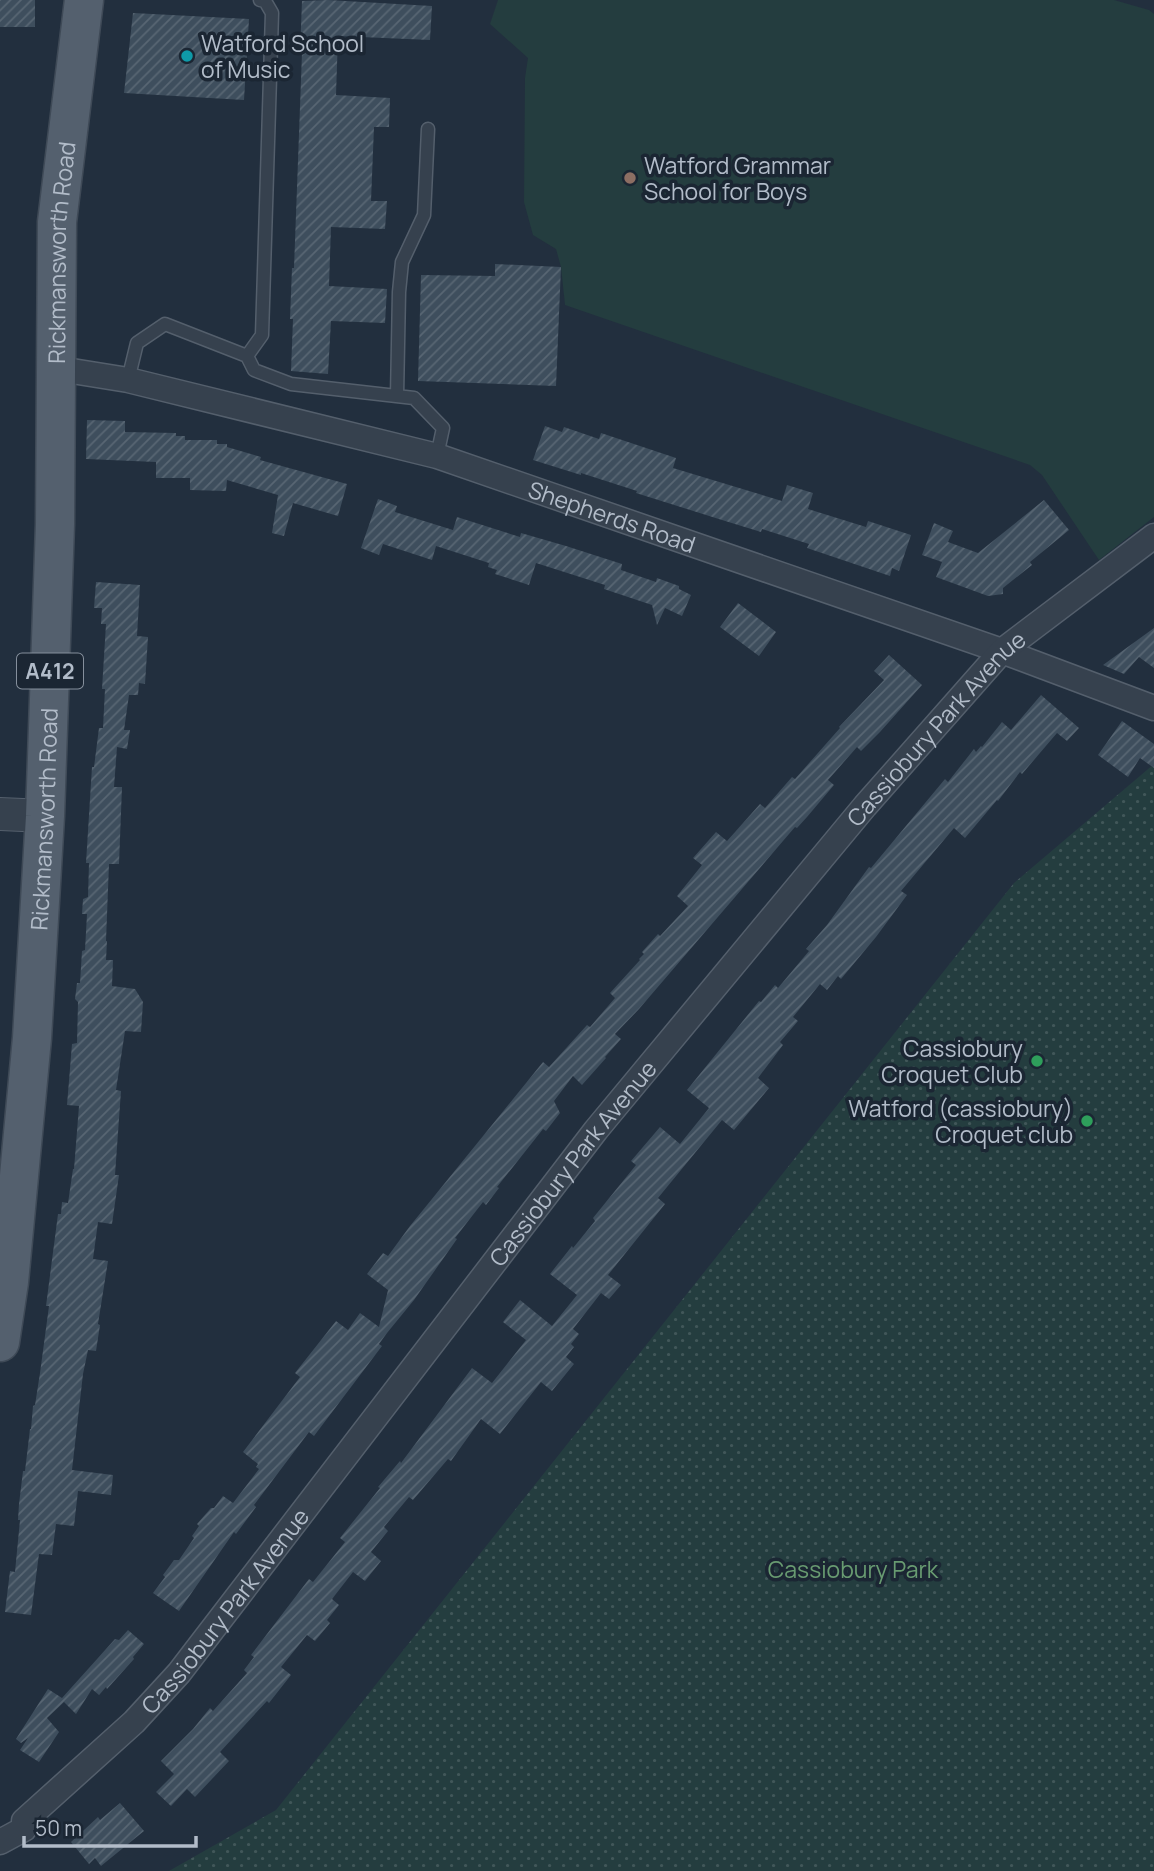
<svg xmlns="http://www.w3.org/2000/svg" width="1154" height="1871" font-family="Manrope,sans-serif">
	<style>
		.green { fill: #243d3f }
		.park { fill: url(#park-dots) }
		.building { fill: url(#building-hatch) }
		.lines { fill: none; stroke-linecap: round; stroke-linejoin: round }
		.service-casing { stroke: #545f6c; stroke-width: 15 }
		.minor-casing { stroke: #545f6c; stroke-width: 27 }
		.tertiary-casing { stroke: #545f6c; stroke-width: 34 }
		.primary-casing { stroke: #3f4a57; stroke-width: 41 }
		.service { stroke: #36414e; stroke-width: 12 }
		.minor { stroke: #36414e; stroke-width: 24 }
		.tertiary { stroke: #36414e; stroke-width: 32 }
		.primary { stroke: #54606e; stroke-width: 38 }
		.culture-dot { fill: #0f9aa8; stroke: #1b2633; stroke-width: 2.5 }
		.education-dot { fill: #8d6e63; stroke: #1b2633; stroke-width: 2.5 }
		.leisure-dot { fill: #2e9e5b; stroke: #1b2633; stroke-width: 2.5 }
		.labels { text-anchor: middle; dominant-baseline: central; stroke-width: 7; stroke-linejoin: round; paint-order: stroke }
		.shield { fill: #1b2633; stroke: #858f9c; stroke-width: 2 }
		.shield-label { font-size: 21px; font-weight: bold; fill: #b2bcc9 }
		.poi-label { font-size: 23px; fill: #b2bcc9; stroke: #1b2633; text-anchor: start }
		.street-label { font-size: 23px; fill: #b2bcc9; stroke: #1b2633 }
		.park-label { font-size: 23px; fill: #689b71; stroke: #1b2633 }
	</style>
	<defs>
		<pattern id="park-dots" width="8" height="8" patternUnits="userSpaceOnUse" patternTransform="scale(1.75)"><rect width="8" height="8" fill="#243d3f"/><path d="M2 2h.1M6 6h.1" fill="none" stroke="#415759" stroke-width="1.8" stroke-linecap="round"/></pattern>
		<pattern id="building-hatch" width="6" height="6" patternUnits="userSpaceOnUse" patternTransform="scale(1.75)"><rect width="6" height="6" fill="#3e4e5d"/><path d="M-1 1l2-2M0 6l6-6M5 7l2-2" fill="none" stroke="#586673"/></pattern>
	</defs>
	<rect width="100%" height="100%" fill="#222f3e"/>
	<path class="green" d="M498,0H1114L1149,10L1154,14V517L1099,560L1042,475L1030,465L565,305L561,267L556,249L533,235L524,202L525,78L528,58L490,24Z"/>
	<path class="park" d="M1154,764V1871H169L276,1810L1014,883Z"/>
	<path class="building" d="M0,0H35V27H0Z
		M328,0L432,6L430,40L338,36L336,95L390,98L389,127H374L371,201H387L385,229L331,227L329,286L387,289L385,323L331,321L328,374L291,371L293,319H290L292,268H294L302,53H300L302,1Z
		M133,13L249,19L244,100L124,93Z
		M495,264L561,267L556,386L418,381L421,275L495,276Z
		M87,420L125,421V432L176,433V436H185V440H217V444H227V447L261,457L260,460L347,484L338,516L293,503L284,536L272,533L278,495L227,480L226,491L190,490V478H156V462L86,459Z
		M545,426L562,432L564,427L599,439L601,433L676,458L673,468L782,501L787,485L813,493L808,509L866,527L868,521L911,535L899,571L892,568L890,576L807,548L809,544L762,529L761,532L722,520L636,493L637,491L581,473V475L533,460Z
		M378,499L397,506L395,512L453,530L457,517L520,537L521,533L566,546L622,564L621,570L656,582L657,578L679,586V589L691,595L682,616L665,608L657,625L652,605L604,589L605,585L536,563L529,585L495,574L497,570L488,567L489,563L436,546L432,560L383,544L379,555L361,548Z
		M1044,500L1069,530L1030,562L1032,565L1003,588V594L988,596L936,577L942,562L922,555L934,523L953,531L948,542L978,553Z
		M96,582L140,585L137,636L148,637L145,684L139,683L138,695H129L124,730H130L127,749L117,747L114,787H122L119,864H109L106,941H107L106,960H113L112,986L135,989L143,1002L141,1032L125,1031L116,1090L121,1091L115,1175H119L112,1224L98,1222L93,1259L108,1261L98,1324L100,1325L96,1351L88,1350L83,1374L72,1470L113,1475L111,1495L78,1491L74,1526L56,1524L52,1555L39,1554L31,1615L5,1612L10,1571L15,1572L20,1520H18L19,1504L23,1471H25L30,1429H31L33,1406L35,1405L40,1373L49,1306H46L58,1214H61L62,1202L68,1203L73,1169H74L79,1106L67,1105L72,1044L77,1043L78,1002L75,999L77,983H80L82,951L85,950L87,914H82L83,899L88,897L89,863H86L92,767H94L99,728H103L105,689H102L106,624H101L102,608H94Z
		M738,603L776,632L759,656L720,627Z
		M1154,628V668L1139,657L1124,674L1103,665Z
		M889,655L922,685L880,732L861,751L857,747L828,780L834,785L807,817L797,828L795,827L639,1009L615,1034L621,1039L605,1057L606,1058L582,1085L573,1076L554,1101L560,1113L546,1131L543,1129L497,1187L499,1188L486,1205L483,1202L455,1238L457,1239L414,1300L387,1333L379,1344L382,1346L314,1436L309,1432L254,1505L256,1507L236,1534L234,1532L179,1611L153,1593L165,1577L163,1575L174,1560H179L194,1538L192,1536L199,1526L197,1524L211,1508H214L223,1496L233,1503L259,1469L256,1467L258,1464L243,1452L300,1377L295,1373L336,1321L348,1330L360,1313L379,1327L388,1290L367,1274L383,1253L388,1256L410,1226L543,1062L549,1067L587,1025L590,1027L615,998L610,993L640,960L639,959L644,954L642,952L658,934L660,936L688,906L677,896L702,865L693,858L716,832L727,841L760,804L765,808L792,777L795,779L840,728L839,727L884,680L874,671Z
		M1041,695L1079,728L1067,741L1057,733L1022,774L1020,772L998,801L997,800L965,838L954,828L901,891L907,895L876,937L841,979L838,976L827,990L820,984L793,1017L798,1021L780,1042L783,1045L758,1078L769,1088L734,1130L722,1120L658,1198L665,1204L608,1275L621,1285L609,1299L601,1293L573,1329L579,1334L571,1344L574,1347L566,1357L574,1364L552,1391L541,1382L500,1434L481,1419L451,1461L448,1459L413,1500L409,1497L384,1527L388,1531L371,1552L381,1561L365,1581L353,1572L332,1599L339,1605L327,1620L330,1623L315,1641L307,1635L281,1667L291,1675L269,1703L267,1701L220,1752L229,1761L195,1797L187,1789L171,1806L156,1792L174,1774L161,1761L193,1729L210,1708L213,1711L247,1673L244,1670L254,1657L251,1655L309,1579L313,1582L345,1542L340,1538L380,1488L378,1487L400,1461L401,1463L472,1368L492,1383L526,1340L503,1322L520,1300L552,1326L577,1295L550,1274L572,1246L573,1248L595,1221L593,1218L636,1165L631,1161L660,1127L680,1144L709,1108L687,1090L759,1001L761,1002L775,985L778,988L809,951L806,949L827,925L869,867L871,868L945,779L948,782L974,749L976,752L981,746L982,747L1002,722L1011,730Z
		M1122,721L1154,744V768L1140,758L1128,777L1098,755Z
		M128,1630L144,1644L133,1657L134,1659L107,1689L106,1687L99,1695L92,1689L76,1714L64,1702L47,1718L59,1732L39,1762L20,1750L28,1738L21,1743L16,1739L48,1689L62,1698L115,1639L119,1640Z
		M120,1803L144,1831L101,1866L95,1858L89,1864L71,1842L98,1817L100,1820Z"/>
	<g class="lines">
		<defs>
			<path id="service" d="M247,356L254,370L291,384L414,398L443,428L437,456
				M128,380L137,343L165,324L247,356L262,335L272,13L265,1L260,0
				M397,396L399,292L402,262L424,215L428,129"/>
			<g id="minor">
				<path id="s1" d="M56,372L72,371L128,380L437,456L1002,651L1154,708"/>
				<path id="s2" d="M0,1842L24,1829V1821L134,1722L179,1673L596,1130L865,806L1002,651L1154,536"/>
			</g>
			<path id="tertiary" d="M0,814L45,816"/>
			<g id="primary">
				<path id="s3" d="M0,1342L9,1282L32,1038L45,816L55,524L57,222L84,0"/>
			</g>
		</defs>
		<use href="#service" class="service-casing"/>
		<use href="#minor" class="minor-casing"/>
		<use href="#tertiary" class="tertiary-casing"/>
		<use href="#primary" class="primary-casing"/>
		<use href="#service" class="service"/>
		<use href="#minor" class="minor"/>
		<use href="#tertiary" class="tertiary"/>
		<use href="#primary" class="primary"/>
	</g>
	<circle class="culture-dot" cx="187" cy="56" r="7"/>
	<circle class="education-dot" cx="630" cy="178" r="7"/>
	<g class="leisure-dot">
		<circle cx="1037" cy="1061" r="7"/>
		<circle cx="1087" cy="1121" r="7"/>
	</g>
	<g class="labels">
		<rect class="shield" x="17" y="653.5" width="66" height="35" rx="5"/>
		<g class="shield-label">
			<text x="50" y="671">A412</text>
		</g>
		<g class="poi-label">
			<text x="201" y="43">Watford School<tspan x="201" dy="26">of Music</tspan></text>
			<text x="644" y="165">Watford Grammar<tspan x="644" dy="26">School for Boys</tspan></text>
			<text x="1023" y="1048" text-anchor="end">Cassiobury<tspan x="1023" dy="26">Croquet Club</tspan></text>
			<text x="1073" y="1108" text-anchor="end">Watford (cassiobury)<tspan x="1073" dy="26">Croquet club</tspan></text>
		</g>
		<g class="street-label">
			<text stroke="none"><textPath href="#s3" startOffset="1092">Rickmansworth Road</textPath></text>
			<text stroke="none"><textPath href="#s1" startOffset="576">Shepherds Road</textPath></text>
			<text stroke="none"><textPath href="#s2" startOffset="1461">Cassiobury Park Avenue</textPath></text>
			<text stroke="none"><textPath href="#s3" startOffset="525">Rickmansworth Road</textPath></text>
			<text stroke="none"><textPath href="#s2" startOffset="894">Cassiobury Park Avenue</textPath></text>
			<text stroke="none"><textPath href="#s2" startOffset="327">Cassiobury Park Avenue</textPath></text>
		</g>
		<g class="park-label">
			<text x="853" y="1569">Cassiobury Park</text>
		</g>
	</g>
	<path d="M24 1836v10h172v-10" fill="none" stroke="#b2bcc9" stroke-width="3.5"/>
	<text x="35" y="1836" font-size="21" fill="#b2bcc9" stroke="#1b2633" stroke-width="5" paint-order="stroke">50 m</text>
</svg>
